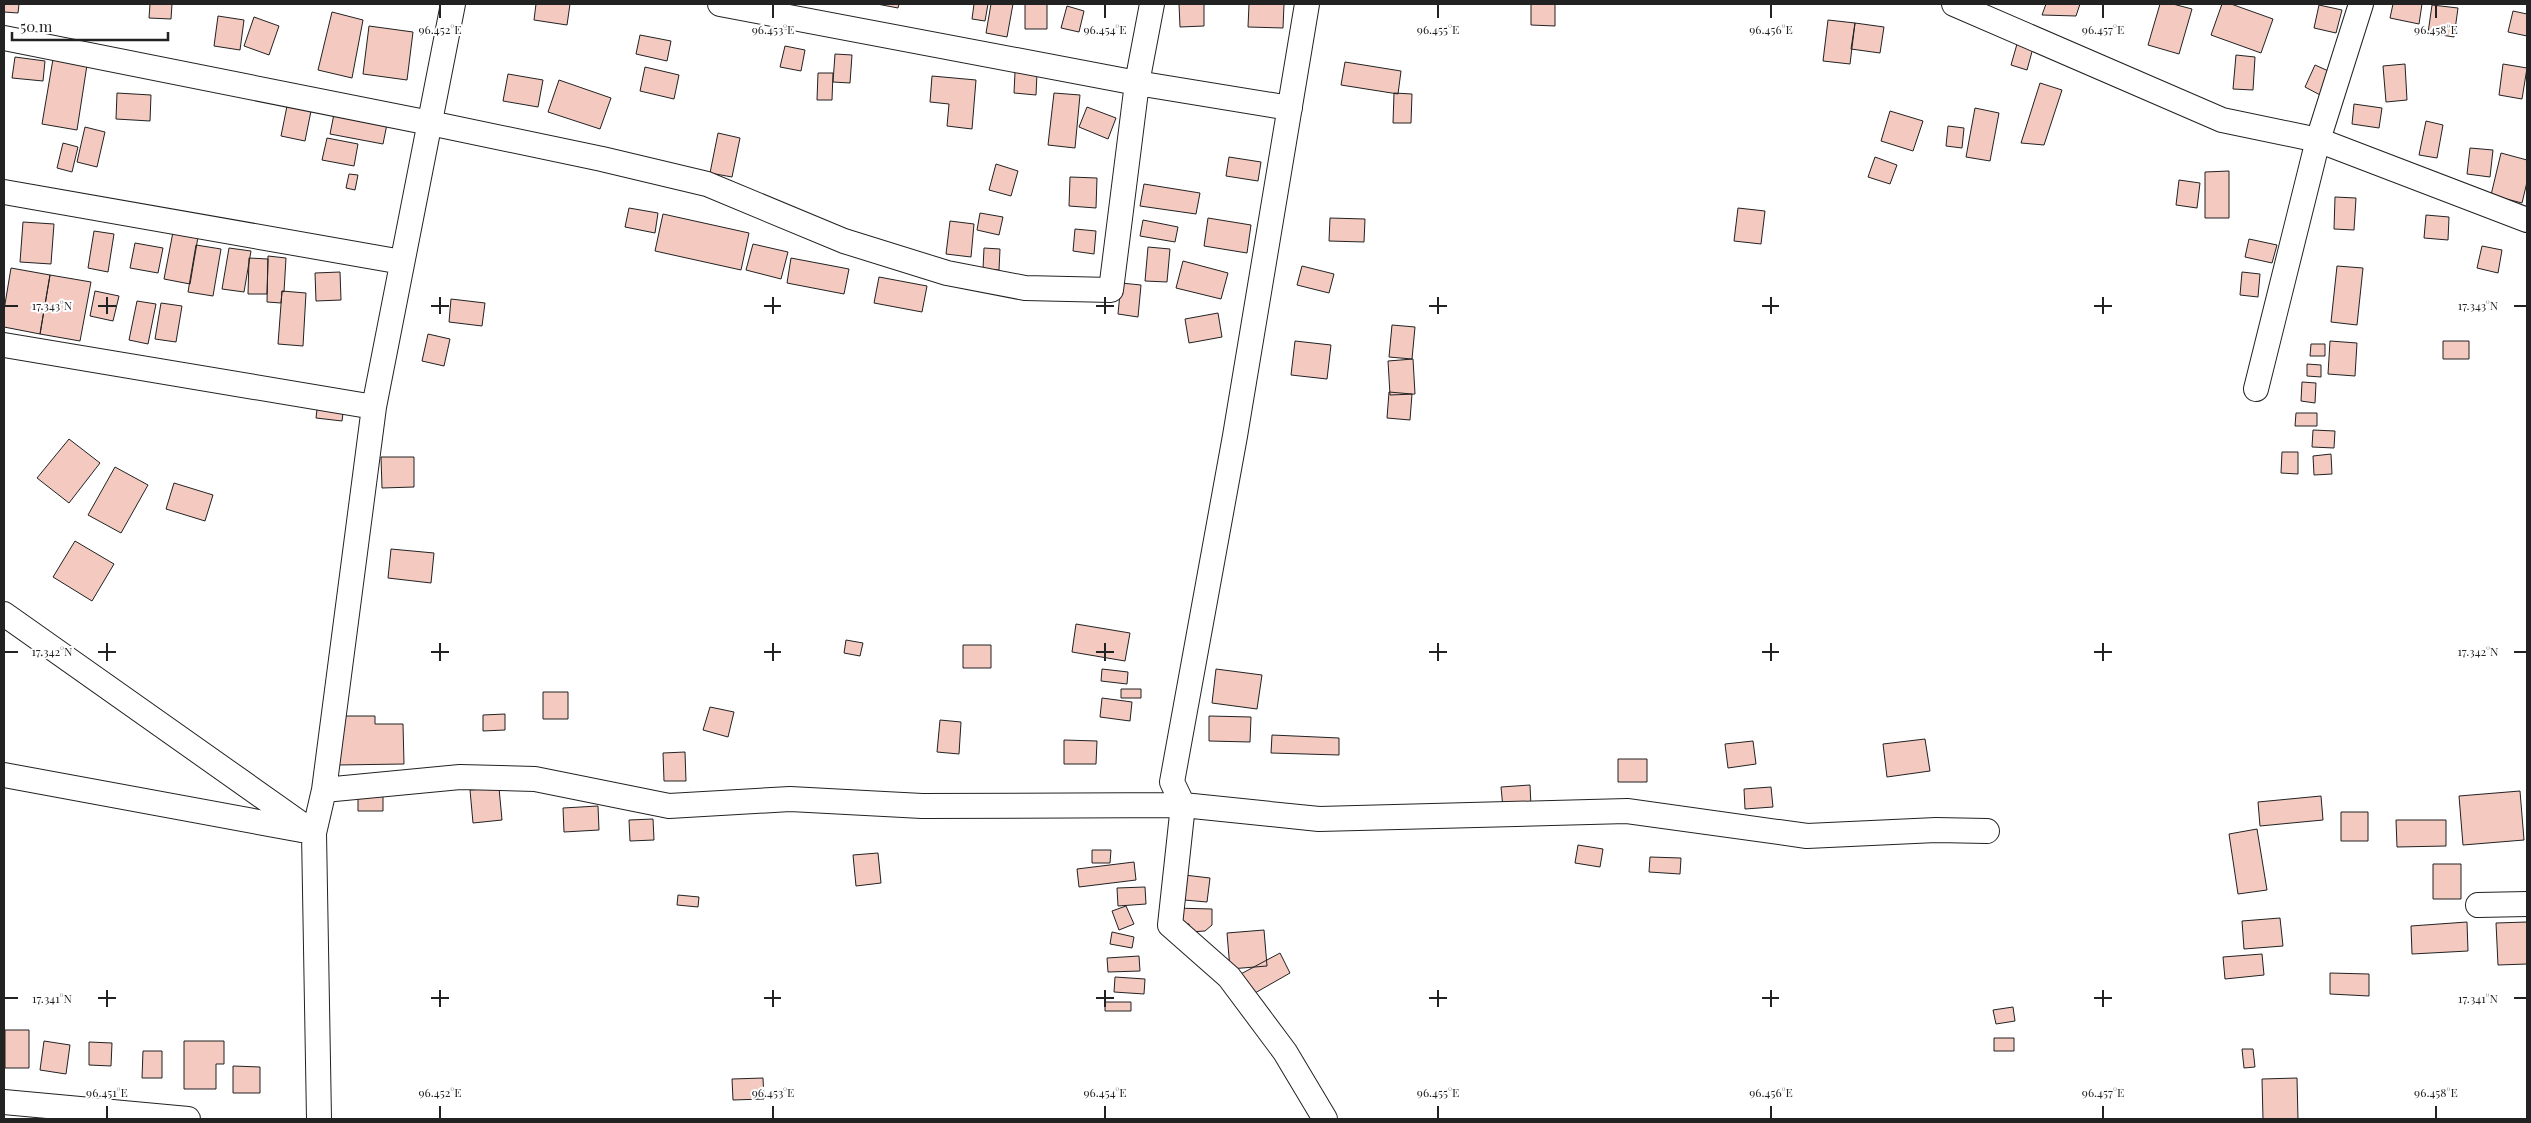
<svg xmlns="http://www.w3.org/2000/svg" width="2531" height="1123" font-family="'Playfair Display',serif">
	<style>
		.building { fill: #f3c9c0; stroke: #222 }
		.lines { fill: none; stroke-linecap: round; stroke-linejoin: round }
		.minor-casing { stroke: #222; stroke-width: 26 }
		.minor { stroke: #fff; stroke-width: 24 }
		.ticks { fill: none; stroke: #222; stroke-width: 2 }
		.ticks-label { font-size: 12px; text-anchor: middle; fill: #222; stroke: #fff; stroke-width: 4; stroke-linejoin: round; paint-order: stroke }
	</style>
	<rect width="100%" height="100%" fill="#fff"/>
	<path class="building" d="M4,4H19L18,13L4,12Z
		M150,4H172L171,19L149,18Z
		M536,4H570L567,25L534,20Z
		M877,4H899L898,8Z
		M974,4H988L985,21L972,19Z
		M991,4H1013L1007,37L986,33Z
		M1025,4H1047V29H1025Z
		M1179,4H1204V26L1180,27Z
		M1249,4H1284L1283,28L1248,27Z
		M1531,4H1555V26L1531,25Z
		M2046,4H2080L2076,16L2042,15Z
		M2160,4H2173L2192,9L2179,54L2148,45Z
		M2222,4H2231L2273,19L2261,53L2211,35Z
		M2393,4H2422L2419,24L2390,18Z
		M2319,5L2342,10L2336,33L2314,28Z
		M2432,5L2458,8L2454,37L2428,33Z
		M1067,6L1084,11L1079,32L1061,28Z
		M2513,11L2527,14V36L2508,32Z
		M332,12L363,20L352,78L318,70Z
		M218,16L244,20L240,50L214,46Z
		M254,17L279,26L269,55L244,46Z
		M1828,20L1855,23L1850,64L1823,61Z
		M1855,23L1884,27L1880,53L1851,49Z
		M369,26L413,32L407,80L363,74Z
		M640,35L671,41L667,61L636,54Z
		M2017,44L2033,48L2027,70L2011,65Z
		M785,46L805,50L801,71L780,67Z
		M835,54L852,55L850,83L833,82Z
		M2236,55L2255,57L2253,90L2233,89Z
		M15,57L45,61L43,81L12,78Z
		M53,59L87,65L77,130L42,124Z
		M1345,62L1401,71L1398,94L1341,85Z
		M2405,64L2407,100L2386,102L2383,66Z
		M2503,64L2527,68L2522,99L2499,95Z
		M2315,65L2333,73L2322,96L2305,87Z
		M645,67L679,75L674,99L640,91Z
		M1015,72L1037,73L1036,95L1014,93Z
		M818,73H833L832,100H817Z
		M508,74L543,80L538,107L503,101Z
		M932,76L976,80L972,129L947,126L949,104L930,102Z
		M559,80L611,98L600,129L548,112Z
		M2040,83L2062,90L2044,145L2021,143Z
		M117,93L151,95L150,121L116,119Z
		M1054,93L1080,95L1075,148L1048,145Z
		M1394,93L1412,94L1411,123H1393Z
		M2354,104L2382,108L2379,128L2352,124Z
		M287,106L311,111L305,141L281,136Z
		M1087,107L1116,118L1108,139L1079,127Z
		M1975,108L1999,113L1990,161L1966,157Z
		M1890,111L1923,121L1913,151L1881,141Z
		M334,114L387,124L383,144L330,134Z
		M2426,121L2443,125L2437,158L2419,155Z
		M1948,126L1964,128L1962,148L1946,146Z
		M85,127L105,132L97,167L77,162Z
		M718,133L740,138L732,177L710,173Z
		M327,138L358,144L354,166L322,160Z
		M63,143L78,147L72,172L57,168Z
		M2470,148L2493,150L2490,177L2467,174Z
		M2501,153L2527,160V182L2522,203L2491,195Z
		M1229,157L1261,162L1258,181L1226,176Z
		M1875,157L1897,165L1890,184L1868,177Z
		M996,164L1018,171L1011,196L989,190Z
		M2229,171V218H2205V172Z
		M349,174L358,175L355,190L346,188Z
		M1070,177L1097,178L1096,208L1069,206Z
		M2179,180L2200,183L2197,208L2176,205Z
		M1144,184L1200,193L1196,214L1140,206Z
		M2335,197L2356,198L2354,230L2334,229Z
		M629,208L658,213L655,233L625,227Z
		M1738,208L1765,211L1761,244L1734,241Z
		M980,213L1003,217L999,235L977,230Z
		M663,214L749,233L741,270L655,251Z
		M2426,215L2449,217L2448,240L2424,238Z
		M1208,218L1251,225L1247,253L1204,246Z
		M1330,218L1365,219L1364,242L1329,241Z
		M1143,220L1178,227L1175,242L1140,236Z
		M950,221L974,224L971,257L946,254Z
		M23,222L54,224L51,264L20,262Z
		M1075,229L1096,231L1094,254L1073,251Z
		M94,231L114,234L108,272L88,268Z
		M173,232L198,237L190,284L164,279Z
		M2249,239L2277,245L2272,263L2245,257Z
		M135,243L163,248L158,273L130,268Z
		M753,244L788,252L781,279L746,270Z
		M196,245L221,249L213,296L188,292Z
		M2482,246L2502,250L2498,273L2477,268Z
		M1148,247L1170,249L1167,282L1145,281Z
		M229,248L251,251L244,292L222,289Z
		M984,248L1000,249L999,270L983,269Z
		M268,256L286,258L284,292L282,291L281,303L267,302Z
		M249,258L268,259L267,294H248Z
		M791,258L849,269L844,294L787,283Z
		M1183,261L1228,273L1221,299L1176,288Z
		M1302,266L1334,274L1329,293L1297,285Z
		M2337,266L2363,268L2357,325L2331,322Z
		M11,268L50,275L40,334L4,327V310Z
		M340,272L341,300L316,301L315,273Z
		M2242,272L2260,274L2258,297L2240,295Z
		M50,275L91,282L80,341L40,334Z
		M879,277L927,286L922,312L874,303Z
		M1121,283L1141,285L1138,317L1118,314Z
		M95,291L119,296L113,321L90,316Z
		M282,291L306,293L303,346L278,344Z
		M451,299L485,303L482,326L449,322Z
		M137,301L156,304L148,344L129,340Z
		M161,303L182,306L176,342L155,339Z
		M1218,313L1222,337L1189,343L1185,319Z
		M1392,325L1415,327L1412,359L1389,357Z
		M428,334L450,339L444,366L422,361Z
		M1295,341L1331,345L1327,379L1291,375Z
		M2330,341L2357,343L2355,376L2328,374Z
		M2443,341H2469V359H2443Z
		M2311,344H2325V356H2310Z
		M1413,359L1415,394L1390,395L1388,361Z
		M2307,364L2321,365V377L2307,376Z
		M2302,382L2316,383L2315,403L2301,401Z
		M1389,392L1412,394L1410,420L1387,418Z
		M318,401L344,405L342,421L316,418Z
		M2296,413H2317V426H2295Z
		M2313,430L2335,431L2334,448L2312,447Z
		M69,439L100,463L69,503L37,478Z
		M2282,452H2298V474L2281,473Z
		M2331,454L2332,474L2314,475L2313,456Z
		M381,457H414V487L382,488Z
		M115,467L148,485L121,533L88,515Z
		M174,483L213,495L205,521L166,509Z
		M75,541L114,564L92,601L53,577Z
		M391,549L434,553L431,583L388,578Z
		M1076,624L1130,633L1125,661L1072,652Z
		M846,640L863,643L860,656L844,653Z
		M963,645H991V668H963Z
		M1102,669L1128,672L1127,684L1101,681Z
		M1216,669L1262,675L1257,709L1212,703Z
		M1121,689H1141V698H1121Z
		M543,692H568V719H543Z
		M1102,698L1132,702L1130,721L1100,717Z
		M710,707L734,712L728,737L703,730Z
		M505,714V730L483,731V715Z
		M337,716H375V724H403L404,764L337,765Z
		M1209,716L1251,717L1250,742L1209,741Z
		M940,720L961,722L959,754L937,752Z
		M1272,735L1339,738V755L1271,753Z
		M1925,739L1930,771L1887,777L1883,744Z
		M1064,740L1097,741L1096,764H1064Z
		M1753,741L1756,764L1728,768L1725,744Z
		M685,752L686,781H664L663,753Z
		M1618,759H1647V782H1618Z
		M1530,785L1531,806L1503,808L1501,787Z
		M1771,787L1773,807L1745,809L1744,789Z
		M499,788L502,820L473,823L470,790Z
		M358,790H383V811H358Z
		M2520,791L2524,840L2463,845L2459,796Z
		M2321,796L2323,820L2260,826L2258,802Z
		M598,806L599,830L564,832L563,808Z
		M2341,812H2368V841H2341Z
		M653,819L654,840L630,841L629,820Z
		M2396,820H2446V846L2397,847Z
		M2257,829L2267,890L2238,894L2229,834Z
		M1578,845L1603,849L1600,867L1575,863Z
		M1092,850H1111L1110,863H1092Z
		M878,853L881,883L856,886L853,855Z
		M1650,857L1681,858L1680,874L1649,872Z
		M1134,862L1136,880L1079,887L1077,869Z
		M2433,864H2461V899H2433Z
		M1176,874L1210,878L1207,902L1173,899Z
		M1145,887L1146,904L1118,906L1117,888Z
		M678,895L699,897L698,907L677,905Z
		M1126,906L1134,924L1119,930L1112,911Z
		M1174,908L1212,909V925L1205,931L1189,932V924L1174,923Z
		M2280,918L2283,946L2244,949L2242,921Z
		M2467,922L2468,951L2412,954L2411,926Z
		M2527,922V964L2498,965L2496,923Z
		M1264,930L1267,966L1230,969L1227,933Z
		M1112,932L1134,937L1132,948L1110,944Z
		M1280,953L1290,973L1248,997L1237,976Z
		M2262,954L2264,975L2225,979L2223,957Z
		M1139,956L1140,971L1108,972L1107,958Z
		M2330,973L2369,974V996L2330,994Z
		M1115,977L1145,979L1144,994L1114,992Z
		M1105,1002H1131V1011H1105Z
		M2013,1007L2015,1021L1996,1024L1993,1010Z
		M5,1030H29V1068H5Z
		M1994,1038H2014V1051H1994Z
		M44,1041L70,1045L66,1074L40,1070Z
		M184,1041H224V1064H216V1089H184Z
		M89,1042L112,1043L111,1066L89,1065Z
		M2242,1049H2253L2255,1067L2244,1068Z
		M143,1051H162V1078H142Z
		M233,1066L260,1067V1093H233Z
		M763,1078L764,1099L733,1100L732,1079Z
		M2297,1078L2298,1119H2263L2262,1079Z"/>
	<g class="lines">
		<defs>
			<path id="minor" d="M720,4L1137,83L1290,108
				M1307,4L1235,436L1172,782L1183,805L1170,925L1229,977L1285,1052L1325,1119
				M1954,4L2222,120L2318,140L2527,220
				M4,38L430,123L602,159L707,184L844,241L947,273L1025,288L1111,290L1137,83L1152,4
				M4,192L402,262
				M4,345L374,407
				M2256,389L2318,140L2361,4
				M4,614L314,833
				M4,775L307,831
				M324,790L460,777L535,779L669,806L790,799L922,806L1183,805L1319,819L1627,811L1807,836L1936,830L1987,831
				M2478,905L2527,904
				M4,1102L188,1119
				M319,1119L314,833L324,790L374,407L453,4"/>
		</defs>
		<use href="#minor" class="minor-casing"/>
		<use href="#minor" class="minor"/>
	</g>
	<path class="ticks" d="M440,5V18M773,5V18M1105,5V18M1438,5V18M1771,5V18M2103,5V18M2436,5V18M107,297V314M440,297V314M773,297V314M1105,297V314M1438,297V314M1771,297V314M2103,297V314M5,306H18M98,306H116M431,306H449M764,306H781M1096,306H1114M1429,306H1447M1762,306H1779M2094,306H2112M2514,306H2526M107,643V661M440,643V661M773,643V661M1105,643V661M1438,643V661M1771,643V661M2103,643V661M5,652H18M98,652H116M431,652H449M764,652H781M1096,652H1114M1429,652H1447M1762,652H1779M2094,652H2112M2514,652H2526M107,990V1007M440,990V1007M773,990V1007M1105,990V1007M1438,990V1007M1771,990V1007M2103,990V1007M5,998H18M98,998H116M431,998H449M764,998H781M1096,998H1114M1429,998H1447M1762,998H1779M2094,998H2112M2514,998H2526M107,1106V1118M440,1106V1118M773,1106V1118M1105,1106V1118M1438,1106V1118M1771,1106V1118M2103,1106V1118M2436,1106V1118"/>
	<g class="ticks-label">
		<text x="440" y="34">96.452°E</text>
		<text x="773" y="34">96.453°E</text>
		<text x="1105" y="34">96.454°E</text>
		<text x="1438" y="34">96.455°E</text>
		<text x="1771" y="34">96.456°E</text>
		<text x="2103" y="34">96.457°E</text>
		<text x="2436" y="34">96.458°E</text>
		<text x="52" y="310">17.343°N</text>
		<text x="2478" y="310">17.343°N</text>
		<text x="52" y="656">17.342°N</text>
		<text x="2478" y="656">17.342°N</text>
		<text x="52" y="1003">17.341°N</text>
		<text x="2478" y="1003">17.341°N</text>
		<text x="107" y="1097">96.451°E</text>
		<text x="440" y="1097">96.452°E</text>
		<text x="773" y="1097">96.453°E</text>
		<text x="1105" y="1097">96.454°E</text>
		<text x="1438" y="1097">96.455°E</text>
		<text x="1771" y="1097">96.456°E</text>
		<text x="2103" y="1097">96.457°E</text>
		<text x="2436" y="1097">96.458°E</text>
	</g>
	<rect width="2531" height="1123" fill="none" stroke="#222222" stroke-width="10"/>
	<path d="M12 32v8h156v-8" fill="none" stroke="#222222" stroke-width="2.5"/>
	<text x="20" y="32" font-size="15" fill="#222222" stroke="#ffffff" stroke-width="4" paint-order="stroke">50 m</text>
</svg>
